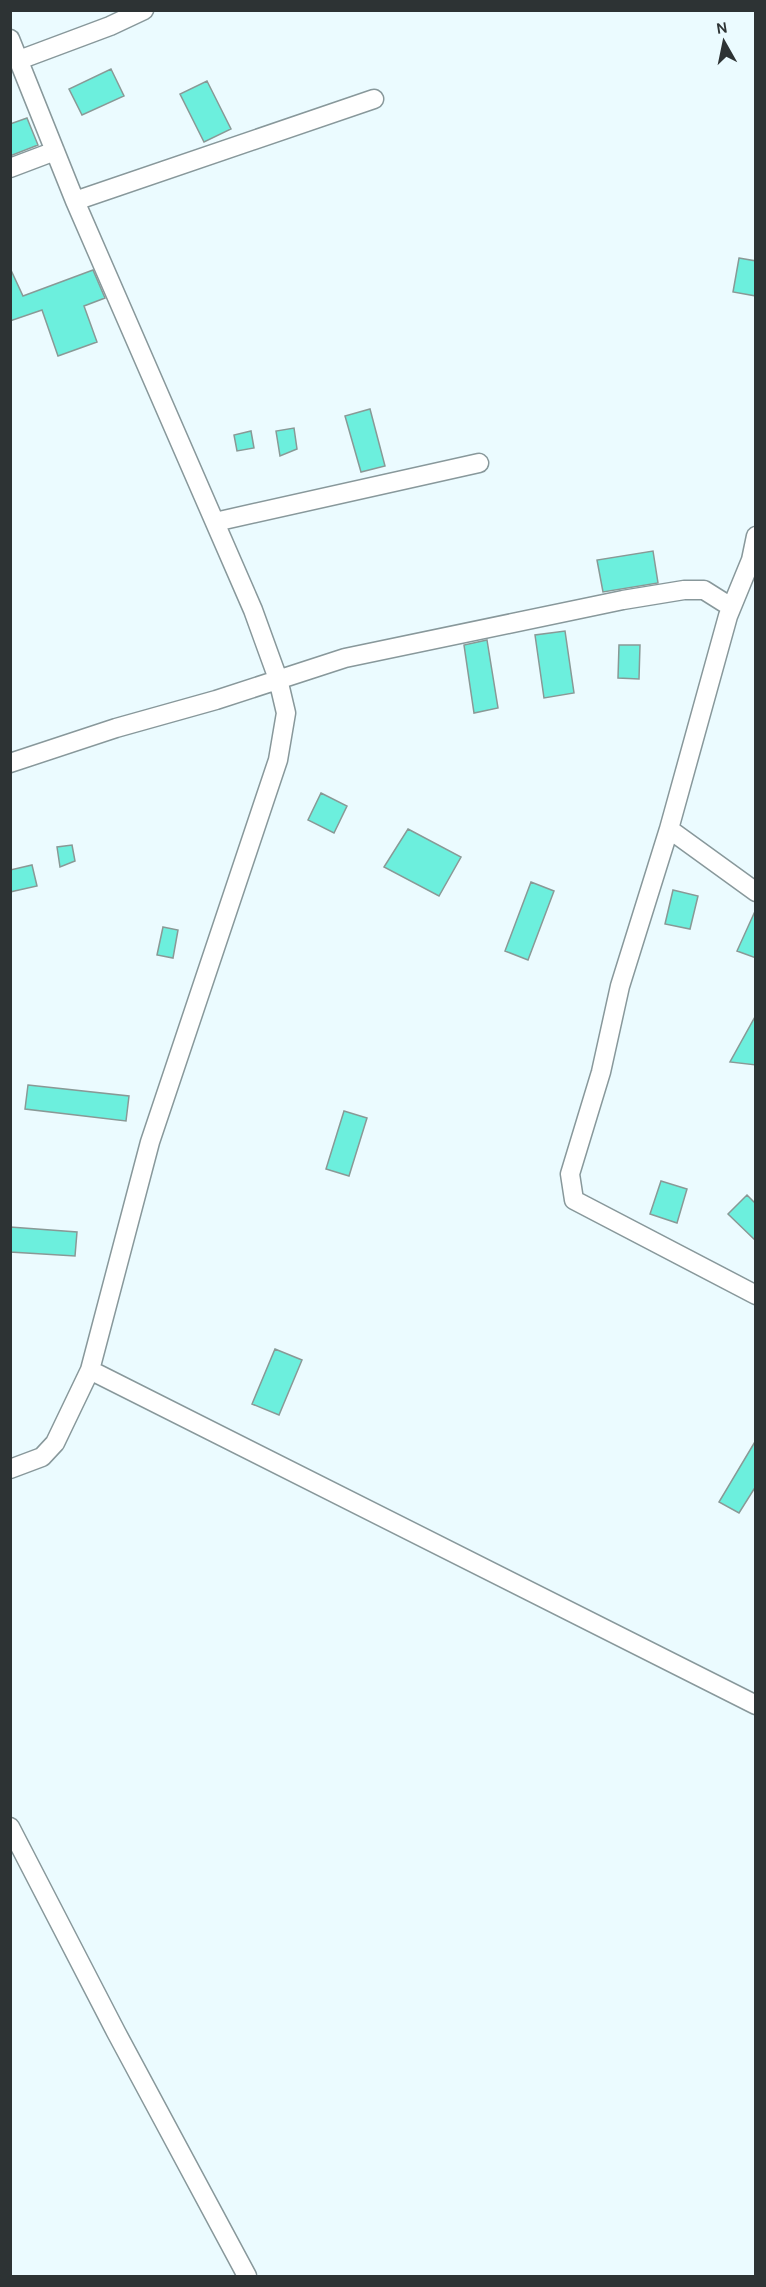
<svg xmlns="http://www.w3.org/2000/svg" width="766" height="2287" font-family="Karla,sans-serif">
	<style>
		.building { fill: #6cefdd; stroke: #899996; stroke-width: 1.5 }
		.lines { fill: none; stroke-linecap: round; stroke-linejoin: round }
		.minor-casing { stroke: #88989b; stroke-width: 21 }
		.minor { stroke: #fff; stroke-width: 18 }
	</style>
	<rect width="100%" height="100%" fill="#ebfbff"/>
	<path class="building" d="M111,69L124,96L82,115L69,89Z
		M207,81L231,129L204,142L180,94Z
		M27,118L38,145L10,156V124Z
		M739,258L756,261V296L733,292Z
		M10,268L23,296L93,270L105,298L84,306L97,342L58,356L42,310L10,321Z
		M370,409L385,466L361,472L345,416Z
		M294,428L297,449L280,456L276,431Z
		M251,431L254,448L237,451L234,435Z
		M653,551L658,583L603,592L597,560Z
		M565,631L574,693L544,698L535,635Z
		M487,640L498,708L474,713L464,645Z
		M619,645H640L639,679L618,678Z
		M321,793L347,806L334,833L308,820Z
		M408,829L461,857L439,896L384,867Z
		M72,845L75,861L60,867L57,847Z
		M32,865L37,886L10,892V870Z
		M531,882L554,891L528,960L505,951Z
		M673,890L698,896L690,929L665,924Z
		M756,909V958L737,951Z
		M163,927L178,930L173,958L157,955Z
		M756,1015V1065L730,1062Z
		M28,1085L129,1096L126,1121L25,1109Z
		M344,1111L367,1118L349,1176L326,1169Z
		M661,1181L687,1189L677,1223L650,1214Z
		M747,1195L756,1204V1241L728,1214Z
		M10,1227L77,1232L75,1256L10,1252Z
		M275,1349L302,1360L279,1415L252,1404Z
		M756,1440V1486L739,1513L719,1502Z"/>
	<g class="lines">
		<defs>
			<path id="minor" d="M10,39L75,201L253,610L278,679L286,713L278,760L150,1142L90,1370L55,1443L42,1457L10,1469
				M19,60L110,26L144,10
				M10,168L55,151
				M75,201L374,99
				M215,522L479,463
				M756,536L751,560L728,616L669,829L756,892
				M10,763L116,728L216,700L345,658L623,600L684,590H704L731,607
				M669,829L620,986L601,1072L570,1174L574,1200L756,1295
				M90,1370L756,1705
				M10,1827L116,2032L247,2276"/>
		</defs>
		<use href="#minor" class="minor-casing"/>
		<use href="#minor" class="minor"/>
	</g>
	<rect width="766" height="2287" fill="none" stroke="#2d3334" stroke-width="24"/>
	<g transform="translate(724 42) rotate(351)" stroke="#ebfbff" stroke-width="4.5" paint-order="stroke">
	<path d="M0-4.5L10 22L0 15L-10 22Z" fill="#2d3334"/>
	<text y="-9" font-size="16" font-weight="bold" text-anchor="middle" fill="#2d3334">N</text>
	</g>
</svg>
